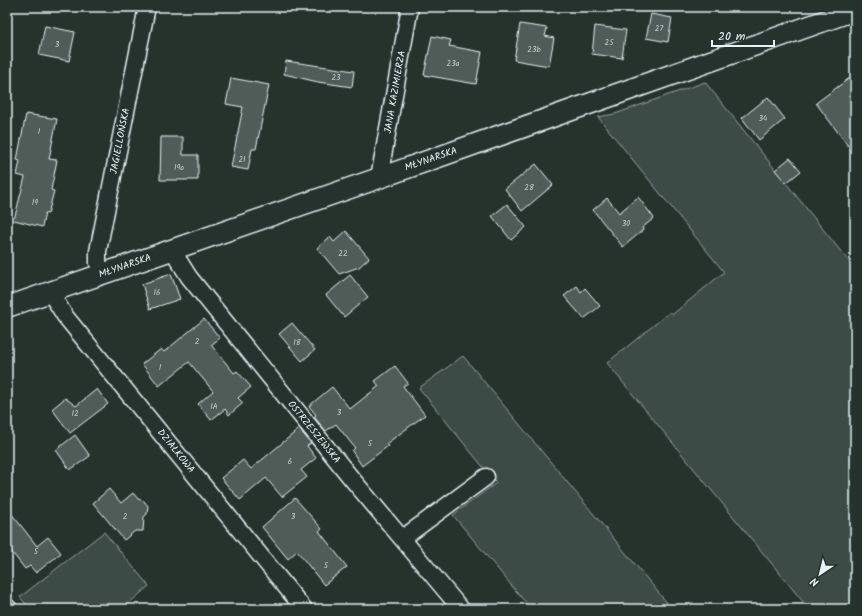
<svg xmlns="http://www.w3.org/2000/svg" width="862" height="616" font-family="Kalam,sans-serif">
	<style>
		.green { fill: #3e4b47; stroke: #939ea0 }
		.building { fill: #505c59; stroke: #e8f1f8 }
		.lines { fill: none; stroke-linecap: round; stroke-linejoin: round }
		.minor-casing { stroke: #e8f1f8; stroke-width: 19 }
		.tertiary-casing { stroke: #e8f1f8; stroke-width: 23 }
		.minor { stroke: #26332d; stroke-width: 16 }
		.tertiary { stroke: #26332d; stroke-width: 20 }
		.labels { text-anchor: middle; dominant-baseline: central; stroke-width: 3; stroke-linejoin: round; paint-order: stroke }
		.number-label { font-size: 8px; fill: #c2ccd0 }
		.street-label { font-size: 10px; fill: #e8f1f8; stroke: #26332d }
	</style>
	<rect width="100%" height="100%" fill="#26332d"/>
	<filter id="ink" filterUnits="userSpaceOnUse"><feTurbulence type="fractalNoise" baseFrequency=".025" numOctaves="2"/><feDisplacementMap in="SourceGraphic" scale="8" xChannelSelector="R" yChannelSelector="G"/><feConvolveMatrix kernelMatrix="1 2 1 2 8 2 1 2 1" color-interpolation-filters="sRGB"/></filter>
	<g filter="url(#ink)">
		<path class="green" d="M705,82L855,269V609H809L607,363L670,312L673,314L724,272L598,117L615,114Z
			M463,356L672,609H531L457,520L453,515L496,483L419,388Z
			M104,532L149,586L122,609H30L20,597Z"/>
		<path class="building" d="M651,14L672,18L668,42L646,38Z
			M520,24L547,28L545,36L554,38L549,66L514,60Z
			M45,26L75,32L69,61L39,55Z
			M595,26L626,30L622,58L592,54Z
			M432,36L451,40L449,46L482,52L476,84L424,75Z
			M286,61L354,71L352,87L318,82L284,74Z
			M855,74V155L816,103Z
			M231,78L269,85L256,149H252L248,170L231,167L243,107L226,104Z
			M768,97L785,119L759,140L742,118Z
			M26,114L57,119L49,159L57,160L51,190L54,191L48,214L45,213L42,227L14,220L25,177L17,175L20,161L17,160Z
			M161,137H183V155H198V180H160Z
			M790,158L801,171L786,183L775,170Z
			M536,164L553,185L522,211L505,189Z
			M638,197L654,218L642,228L643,230L623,247L593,210L607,198L619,213Z
			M507,204L526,227L511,240L492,216Z
			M346,231L369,258L359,267L339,274L317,248L330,237L334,242Z
			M171,274L180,299L150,309L142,284Z
			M350,275L368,297L344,317L326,295Z
			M577,286L581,292L585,288L600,306L584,319L564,296Z
			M204,319L220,338L211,345L234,373L237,371L251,387L238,398L243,403L229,415L225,409L211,420L198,404L213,391L189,362L159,386L142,364L161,349L164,352Z
			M292,323L315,350L302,361L279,334Z
			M395,366L408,383L403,386L425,415L386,444L388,446L362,466L352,451L355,448L336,424L326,431L314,417L316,415L309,406L332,387L350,409L379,386L375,381Z
			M97,389L108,404L70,433L52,409L65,398L76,406Z
			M299,429L311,443L307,446L316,458L301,470L307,477L282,497L266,478L240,500L221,478L243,460L251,469Z
			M75,435L90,456L70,470L56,450Z
			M109,489L121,503L133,493L138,499L144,501L148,506L147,514L144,517L143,531H135L124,540L93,503Z
			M295,498L322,529L319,531L347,567L324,585L297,551L288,559L262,527Z
			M7,508L37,546L48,537L61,553L36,573L30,566L25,569L7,546Z"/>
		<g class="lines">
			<defs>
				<path id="minor" d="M379,178L410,7
					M173,249L179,261L189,277L352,479L461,609
					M102,274L98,263V251L147,7
					M50,292L65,316L304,609
					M403,538L486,477
					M7,607L9,609"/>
				<path id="tertiary" d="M7,307L379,178L855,10"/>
			</defs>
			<use href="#minor" class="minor-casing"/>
			<use href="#tertiary" class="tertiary-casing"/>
			<use href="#minor" class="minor"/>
			<use href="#tertiary" class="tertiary"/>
		</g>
	</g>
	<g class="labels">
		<g class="number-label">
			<text x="659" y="28">27</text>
			<text x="609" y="42">25</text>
			<text x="57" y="44">3</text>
			<text x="534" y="49">23b</text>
			<text x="453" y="63">23a</text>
			<text x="336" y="77">23</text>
			<text x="763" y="118">34</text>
			<text x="39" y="131">1</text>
			<text x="242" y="159">21</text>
			<text x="179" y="167">19a</text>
			<text x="529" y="187">28</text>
			<text x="35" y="202">19</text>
			<text x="626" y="223">30</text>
			<text x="343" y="253">22</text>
			<text x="157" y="292">16</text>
			<text x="197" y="341">2</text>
			<text x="297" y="342">18</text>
			<text x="160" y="367">1</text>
			<text x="214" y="406">1A</text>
			<text x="339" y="412">3</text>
			<text x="75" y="413">12</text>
			<text x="370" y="443">5</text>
			<text x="290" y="461">6</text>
			<text x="125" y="516">2</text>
			<text x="293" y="516">3</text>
			<text x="36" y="551">5</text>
			<text x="326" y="565">5</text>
		</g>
		<g class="street-label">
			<text transform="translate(395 92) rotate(-80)">JANA KAZIMIERZA</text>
			<text transform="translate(120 141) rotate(-79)">JAGIELLOŃSKA</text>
			<text transform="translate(431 159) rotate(-19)">MŁYNARSKA</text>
			<text transform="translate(125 266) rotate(-19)">MŁYNARSKA</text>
			<text transform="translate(314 432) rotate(51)">OSTRZESZEWSKA</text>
			<text transform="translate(176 451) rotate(51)">DZIAŁKOWA</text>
		</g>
	</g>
	<rect width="862" height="616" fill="none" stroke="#26332d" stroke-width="24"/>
	<rect x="12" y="12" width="838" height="592" fill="none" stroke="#e8f1f8" stroke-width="1.5" filter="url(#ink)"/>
	<g transform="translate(820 574) rotate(215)" stroke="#26332d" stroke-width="3" paint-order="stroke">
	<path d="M0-3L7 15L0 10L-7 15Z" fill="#e8f1f8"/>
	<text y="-6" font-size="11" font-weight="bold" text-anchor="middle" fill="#e8f1f8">N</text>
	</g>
	<path d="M712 40v6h62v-6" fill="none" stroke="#e8f1f8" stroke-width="2"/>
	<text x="718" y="40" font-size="12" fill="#e8f1f8" stroke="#26332d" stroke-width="3" paint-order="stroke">20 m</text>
</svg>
